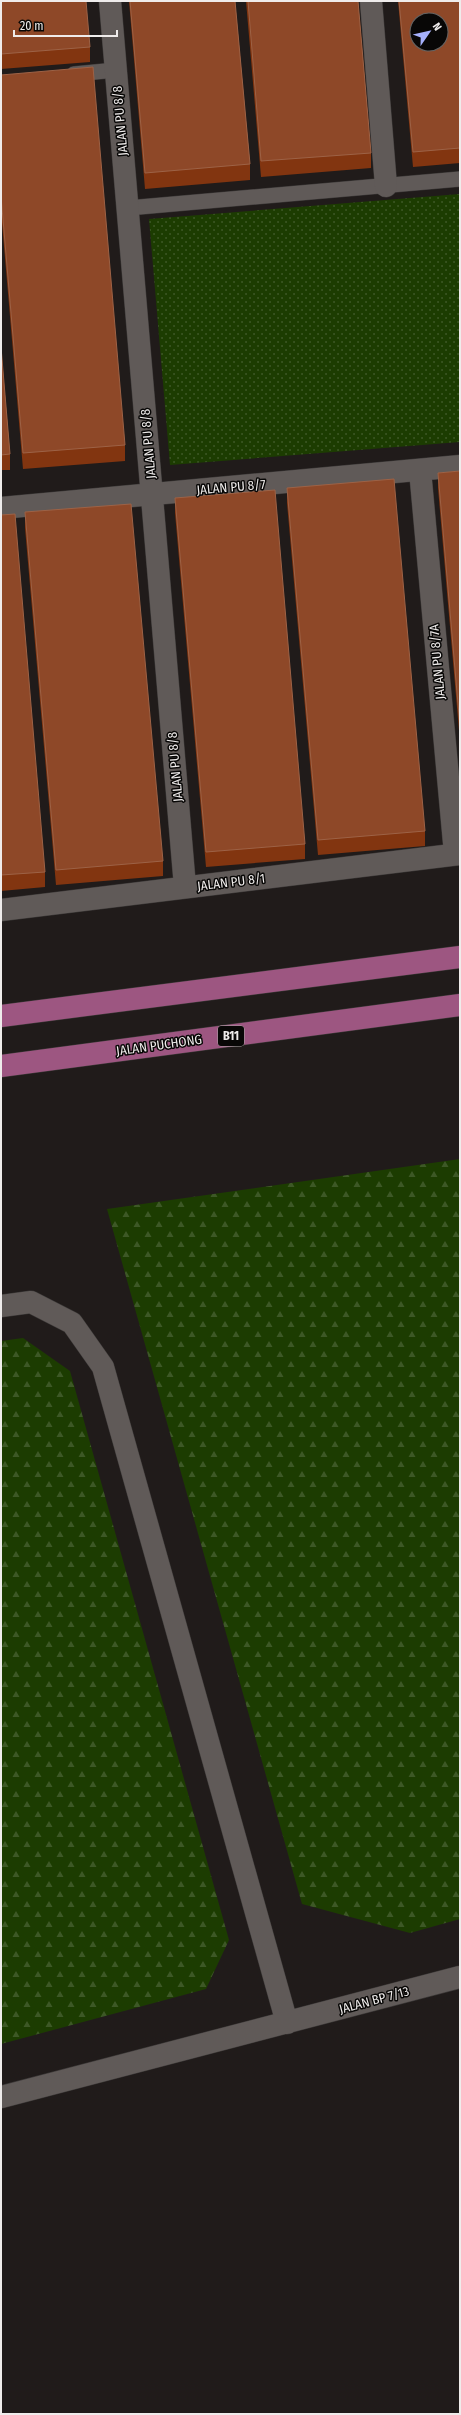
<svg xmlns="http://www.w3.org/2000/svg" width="461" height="2415" font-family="'Fira Sans Condensed',sans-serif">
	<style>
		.forest { fill: url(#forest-firs) }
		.park { fill: url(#park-dots) }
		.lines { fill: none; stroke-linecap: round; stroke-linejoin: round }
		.service-casing { stroke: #3c3938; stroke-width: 16 }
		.minor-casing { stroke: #3c3938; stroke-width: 23 }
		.primary-casing { stroke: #3c3938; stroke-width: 23 }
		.service { stroke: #605a58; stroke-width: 15 }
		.minor { stroke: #605a58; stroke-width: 22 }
		.primary { stroke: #9d5681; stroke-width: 22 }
		.wall { fill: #823510 }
		.building { fill: #8e4828; stroke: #9d6246; fill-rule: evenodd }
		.labels { text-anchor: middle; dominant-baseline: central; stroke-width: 3; stroke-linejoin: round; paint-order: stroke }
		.shield { fill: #080706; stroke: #aaa7a6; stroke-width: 1 }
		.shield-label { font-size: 12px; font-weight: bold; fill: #efeceb }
		.street-label { font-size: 13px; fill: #efeceb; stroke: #080706 }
	</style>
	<defs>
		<pattern id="forest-firs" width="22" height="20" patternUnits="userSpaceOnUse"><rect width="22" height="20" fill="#1c3c01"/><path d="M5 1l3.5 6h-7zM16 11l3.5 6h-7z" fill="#3d5826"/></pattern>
		<pattern id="park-dots" width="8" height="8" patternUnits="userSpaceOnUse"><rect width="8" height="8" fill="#1c3c01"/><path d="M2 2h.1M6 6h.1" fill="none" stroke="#3d5826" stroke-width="1.8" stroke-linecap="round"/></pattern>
	</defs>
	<rect width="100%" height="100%" fill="#201b1a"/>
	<path class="forest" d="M460,1159V1919L410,1933L302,1904L107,1209Z
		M23,1338L70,1371L229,1940L206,1989L1,2044V1341Z"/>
	<path class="park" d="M460,194V442L170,465L149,219Z"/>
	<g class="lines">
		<defs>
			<path id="service" d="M74,74L116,70
				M128,208L460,179"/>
			<path id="minor" d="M110,1L185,887
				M371,1L386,186
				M420,470L455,854
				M1,508L460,466
				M1,910L460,854
				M1,1306L31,1302L72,1323L103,1367L287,2023
				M1,2097L460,1977"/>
			<path id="primary" d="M1,1016L460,957
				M1,1066L460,1005"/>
		</defs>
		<use href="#service" class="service-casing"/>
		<use href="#minor" class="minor-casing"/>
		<use href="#primary" class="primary-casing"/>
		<use href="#service" class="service"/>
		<use href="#minor" class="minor"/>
		<use href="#primary" class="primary"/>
	</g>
	<path class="wall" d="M1,1L90,47V62L1,69Z
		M129,1H235L250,164V180L145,189Z
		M246,1H358L371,153V168L261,177Z
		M398,1H460V163L413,167Z
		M1,75L125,445V461L23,469L1,211Z
		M1,347L10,454V470H1Z
		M460,471V742L438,488V473Z
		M287,488L425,831V846L318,855L287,503Z
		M175,498L305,844V859L206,867L175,513Z
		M25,512L163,861V876L56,885L25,528Z
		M1,515L45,872V887L1,891Z"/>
	<path class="building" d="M1,1H86L90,47L1,54Z
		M130,1H235L250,164L145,173Z
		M248,1H358L371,153L261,161Z
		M399,1H460V148L413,152ZM417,20H441V44H417Z
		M93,67L125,445L23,453L1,196V75Z
		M1,347L10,454L1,455Z
		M460,471V727L438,473Z
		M394,479L425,831L318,840L287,488Z
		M275,490L305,844L206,852L175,498Z
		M131,504L163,861L56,870L25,512Z
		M15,514L45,872L1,875V515Z"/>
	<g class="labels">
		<rect class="shield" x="218" y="1026" width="26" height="20" rx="3"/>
		<g class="shield-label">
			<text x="231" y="1036">B11</text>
		</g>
		<g class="street-label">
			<text transform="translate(120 121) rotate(-95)">JALAN PU 8/8</text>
			<text transform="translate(148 444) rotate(-95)">JALAN PU 8/8</text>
			<text transform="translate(231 487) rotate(-5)">JALAN PU 8/7</text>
			<text transform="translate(437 662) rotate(-95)">JALAN PU 8/7A</text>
			<text transform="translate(175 767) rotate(-95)">JALAN PU 8/8</text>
			<text transform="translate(231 882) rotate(-7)">JALAN PU 8/1</text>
			<text transform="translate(159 1045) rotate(-8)">JALAN PUCHONG</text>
			<text transform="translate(374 2000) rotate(-15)">JALAN BP 7/13</text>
		</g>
	</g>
	<rect width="461" height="2415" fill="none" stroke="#efeceb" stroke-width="4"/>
	<g transform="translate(429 32) rotate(56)"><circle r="19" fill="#080706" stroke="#646362"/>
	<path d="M0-3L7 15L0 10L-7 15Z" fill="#a6b1fc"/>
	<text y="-6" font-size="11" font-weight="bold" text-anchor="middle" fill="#efeceb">N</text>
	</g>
	<path d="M14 30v6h103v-6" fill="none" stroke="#efeceb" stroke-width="2"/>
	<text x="20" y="30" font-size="12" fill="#efeceb" stroke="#080706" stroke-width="3" paint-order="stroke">20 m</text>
</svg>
